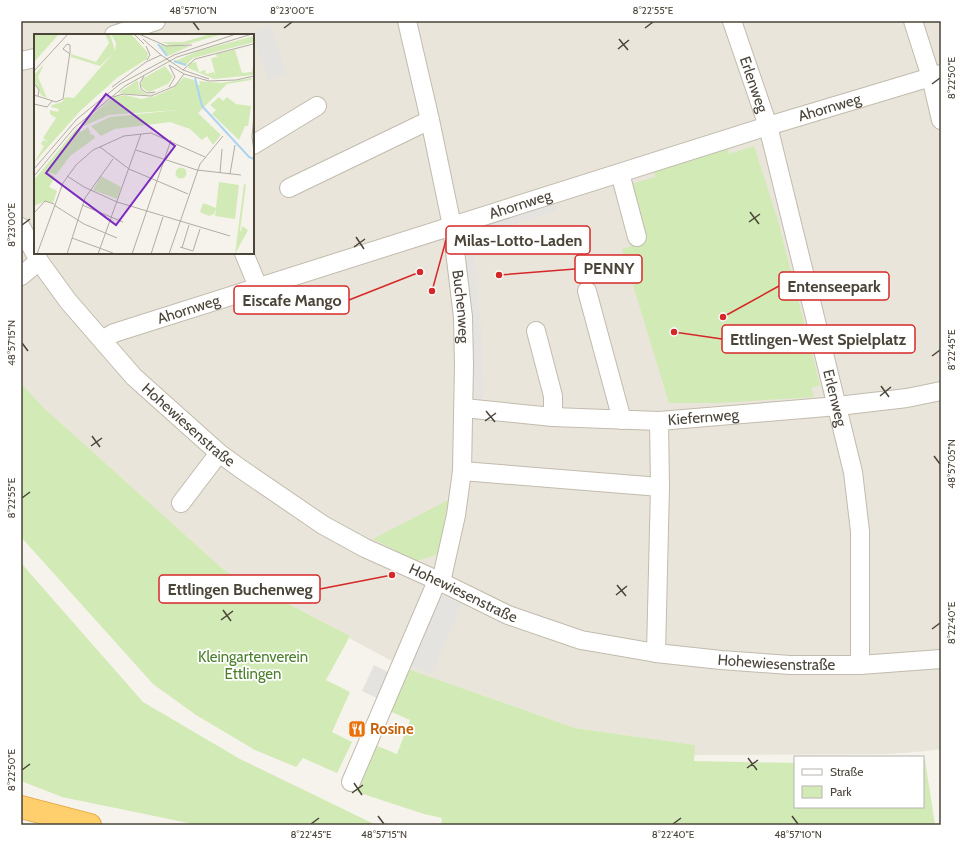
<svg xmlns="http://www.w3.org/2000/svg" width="962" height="846" font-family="Cabin,sans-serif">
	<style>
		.residential { fill: #eae5da; fill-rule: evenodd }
		.green { fill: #d2eab5 }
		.parking { fill: #e5e3e0 }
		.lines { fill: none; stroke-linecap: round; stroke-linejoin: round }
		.minor-casing { stroke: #c2bbae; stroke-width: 20 }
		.highway-casing { stroke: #e0a43c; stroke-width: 24 }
		.minor { stroke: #fff; stroke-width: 18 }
		.highway { stroke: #ffcf6e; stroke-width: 22 }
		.ticks { fill: none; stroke: #4b4439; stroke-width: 1.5 }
		.labels { text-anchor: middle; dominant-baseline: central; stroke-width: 3.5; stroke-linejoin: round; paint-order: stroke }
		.street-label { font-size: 15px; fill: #4b4439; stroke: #fff }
		.park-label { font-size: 15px; fill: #4a7f2a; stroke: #fff }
		.food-label { font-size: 15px; font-weight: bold; fill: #c56008; stroke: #fff; text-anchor: start }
		.inset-river { fill: none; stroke: #a9d4f2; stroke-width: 2 }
		.inset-road { fill: none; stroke: #b2ada4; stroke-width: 1 }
		.view { fill: #7b2cbf; fill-opacity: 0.15; stroke: #7b2cbf; stroke-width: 2 }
		.inset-edge { fill: none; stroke: #4b4439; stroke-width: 2 }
		.leader { fill: none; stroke: #d62828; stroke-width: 1.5 }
		.callout-dot { fill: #d62828; stroke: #fff; stroke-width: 1.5 }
		.callout { fill: #fff; stroke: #d62828; stroke-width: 1.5 }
		.callout-label { font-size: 16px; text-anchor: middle; font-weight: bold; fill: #4b4439 }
		.neatline { fill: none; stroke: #4b4439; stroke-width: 1.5 }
		.ticks-label { font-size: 10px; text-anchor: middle; fill: #4b4439 }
	</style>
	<rect width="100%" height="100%" fill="#f6f3ec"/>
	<path class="residential" d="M21,21H941V749L927,751L890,754L694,755V745L575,728L405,668L349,638L350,636L224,570L44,408L21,383ZM35,35H253V253H35Z"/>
	<path class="green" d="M754,146L778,221L820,385L811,388L814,397L718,403H669L622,249L644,242L628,185L655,177L654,170L728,149L729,154Z
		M21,383L44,408L224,570L350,636L326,680L350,692L332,732L352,742L337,773L303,758L296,767L255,750L196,715L153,684L21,537Z
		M448,500L439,554L417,561L373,539Z
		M21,563L143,702L240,759L374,824L373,825H198L62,797L21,781Z
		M405,668L575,728L695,745L694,761L795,763V807H923V760H925L935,825H441L442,818L424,814L357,792L375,745L397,754L410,720L387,710Z"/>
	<path class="parking" d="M271,26L287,74L268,80L252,33Z
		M554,201L557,211L485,233L473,251L482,334L484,399L475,400L473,334L464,250L477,227Z
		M437,594L462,604L432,674L409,665Z
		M374,665L396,676L385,702L362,691Z"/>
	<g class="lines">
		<defs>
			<g id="minor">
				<path id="s1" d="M407,21L430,120L452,226L463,317L464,365L462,471L456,515L441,582"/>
				<path id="s2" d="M732,21L768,126L853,472L860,531V665"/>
				<path d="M913,21L931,77L941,120"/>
				<path d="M114,35L156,21"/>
				<path d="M21,61L35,58"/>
				<path d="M253,145L317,106"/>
				<path d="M620,173L637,237"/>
				<path d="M289,188L430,120"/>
				<path id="s3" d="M21,227L39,261L68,301L134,377L219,453L241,469L323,525L365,548L441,582L508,615L581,640L656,653L721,660L790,665H860L941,659"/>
				<path d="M244,253L258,287"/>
				<path d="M21,276L39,261"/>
				<path d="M587,291L622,420"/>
				<path d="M536,331L553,396V417"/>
				<path id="s4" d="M102,340L114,333L768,126L941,74"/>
				<path id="s5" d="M464,408L553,417L659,421L838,406L907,398L941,391"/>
				<path d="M462,471L660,487"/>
				<path d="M181,503L219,453"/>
				<path d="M656,653L660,487L659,421"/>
				<path d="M351,782L437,581"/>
			</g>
			<path id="highway" d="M21,807L90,825"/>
		</defs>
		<use href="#minor" class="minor-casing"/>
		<use href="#highway" class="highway-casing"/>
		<use href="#minor" class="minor"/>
		<use href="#highway" class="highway"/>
	</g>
	<path class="ticks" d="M193,22L199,30M284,28L292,22M645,28L653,22M619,39L628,50M618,49L629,40M932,84L940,78M750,212L759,224M749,222L760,214M22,225L30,219M356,237L364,249M354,247L365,239M22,343L28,351M932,356L940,350M881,386L889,397M880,396L891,387M486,411L495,422M485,421L496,413M92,436L100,447M91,446L102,438M934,456L940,464M22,498L30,492M617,585L626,596M616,595L627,586M223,610L231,621M221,620L233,611M932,629L940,623M748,758L757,770M747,768L758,760M22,770L30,764M354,783L362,795M352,793L363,785M378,816L384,824M792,816L798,824M311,824L319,818M673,824L681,818"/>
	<defs>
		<symbol id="restaurant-square" viewBox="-11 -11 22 22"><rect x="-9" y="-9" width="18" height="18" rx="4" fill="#e8710a" stroke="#fff"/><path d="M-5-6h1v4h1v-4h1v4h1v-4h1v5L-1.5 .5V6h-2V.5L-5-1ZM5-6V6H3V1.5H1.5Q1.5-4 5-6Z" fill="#fff"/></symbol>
	</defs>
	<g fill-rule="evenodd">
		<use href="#restaurant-square" x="347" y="719" width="20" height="20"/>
	</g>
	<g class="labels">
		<g class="street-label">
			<text stroke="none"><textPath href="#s2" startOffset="67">Erlenweg</textPath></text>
			<text stroke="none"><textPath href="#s4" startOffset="764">Ahornweg</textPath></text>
			<text stroke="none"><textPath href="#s4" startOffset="440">Ahornweg</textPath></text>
			<text stroke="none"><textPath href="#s1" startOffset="291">Buchenweg</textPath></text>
			<text stroke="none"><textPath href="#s4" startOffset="92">Ahornweg</textPath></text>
			<text stroke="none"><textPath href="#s2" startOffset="391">Erlenweg</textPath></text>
			<text stroke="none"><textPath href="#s5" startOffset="240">Kiefernweg</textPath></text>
			<text stroke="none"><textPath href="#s3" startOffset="261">Hohewiesenstraße</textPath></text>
			<text stroke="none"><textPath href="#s3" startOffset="585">Hohewiesenstraße</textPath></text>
			<text stroke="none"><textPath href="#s3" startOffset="909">Hohewiesenstraße</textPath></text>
		</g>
		<g class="park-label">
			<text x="253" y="657">Kleingartenverein<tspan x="253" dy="17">Ettlingen</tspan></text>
		</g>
		<g class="food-label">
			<text x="370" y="729">Rosine</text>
		</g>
	</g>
	<g transform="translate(34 34)">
		<rect width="220" height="220" fill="#f6f3ec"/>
		<path d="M0,0H25L0,28ZM71,0H76L81,17L82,9L77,0H97L114,19L113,25L84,43L46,77L0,129L10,112L7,110L9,106L14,108L9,104L22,84L16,80V76L24,78L25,75L17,73L18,71L28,68L31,63L40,64L80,18L66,32L37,23V20L62,28L75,9ZM177,0H189L154,10L139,12L127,8H149ZM220,2V8L159,24L151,32L139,28L164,17ZM125,11L156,12L134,22ZM216,12L201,16L208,39L218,38L220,26L219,41L180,45L154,34L156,29L162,28L165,38L171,36L172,40L180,38L182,43L177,24L183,23L182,20ZM10,30L4,43L13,64L7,61L0,46V41ZM131,32L139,43L134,50L115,58L110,55L107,52L108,45ZM150,43L160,46L162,50L166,51L165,47L187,49L218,44L217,46L193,50L164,79L187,101L179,111L173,102L168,106L156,95L136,88L81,95L67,102L57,92L76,83L144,76L75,81L50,92L48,89L80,63L91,61L107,65L121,62L139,54ZM104,46L105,55L114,61L142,49L116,61L84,59ZM185,63L189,67L193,63L202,70L217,72L214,92H211L205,106L178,80L182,76L176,71ZM54,93L57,101L59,100L61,104L36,122L22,141L12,137L21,143L15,153L23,157L19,169L11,167L0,172V146L43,94L47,98ZM141.5 139a5.5 5.5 0 1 1 11 0a5.5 5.5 0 1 1-11 0ZM67,142L87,153L83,165L59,156ZM185,148L205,151L201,185L181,182ZM210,150L212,151L206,196L207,198L208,192L214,196L201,220ZM169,169L182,174L180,180L175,182L166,178Z" fill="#d2eab5"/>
		<path class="inset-river" d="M124,10L133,22M140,27L152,31M161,44L168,72L215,123L220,125"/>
		<path class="inset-road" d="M100,0L110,10M105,0L132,12L158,11M109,5L127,21M112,12L116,21L113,26M127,21L149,36L175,45M135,31L150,40L175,47L202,46L220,42M135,31L141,43L135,53M149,36L161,25L219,10M0,37L34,0M110,42L106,49L107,55L113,59L121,58M0,49L5,56L4,62M78,53L112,28L127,21M0,61L22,68L29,65L36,18V11L33,10L29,15L36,20M79,63L89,60L117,62L141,52L150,40M0,70L13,73L18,67M220,80L218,103L220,117M66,113L95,135L154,160M102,116L163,136L207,141M0,135L43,85L86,50L140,21L202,0M186,139L188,115M196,140L201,111M0,142L40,94L91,52L143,23L218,0M33,142L50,153L83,168L196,202M20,171L50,190L83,204M48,171L89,188M0,179L11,167L20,170M38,204L79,219M146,213L159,217L166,195M148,214L155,191M3,220L29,149L42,131L59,116L90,102L117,99L171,123M33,220L51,164L79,125M64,220L107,100M98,220L137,106M117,220L129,183M135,220L166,130L189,102"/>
		<path class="view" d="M72,60L141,112L82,191L12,139Z"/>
		<rect width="220" height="220" class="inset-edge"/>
	</g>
	<path class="leader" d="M432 291L446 240M499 275L575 269M723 317L779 286M420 272L349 300M674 332L722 339M392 575L320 589"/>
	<g class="callout-dot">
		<circle cx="432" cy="291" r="4"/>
		<circle cx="499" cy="275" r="4"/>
		<circle cx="723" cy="317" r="4"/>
		<circle cx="420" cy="272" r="4"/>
		<circle cx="674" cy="332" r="4"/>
		<circle cx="392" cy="575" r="4"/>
	</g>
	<g class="callout">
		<rect x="446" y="226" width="144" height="28" rx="4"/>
		<rect x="575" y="255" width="67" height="28" rx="4"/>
		<rect x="779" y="272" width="110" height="28" rx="4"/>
		<rect x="234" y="286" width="115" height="28" rx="4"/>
		<rect x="722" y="325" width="193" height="28" rx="4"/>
		<rect x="159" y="575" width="161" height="28" rx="4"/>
	</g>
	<g class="callout-label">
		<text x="518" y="246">Milas-Lotto-Laden</text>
		<text x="609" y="274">PENNY</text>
		<text x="834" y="292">Entenseepark</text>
		<text x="292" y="306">Eiscafe Mango</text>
		<text x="818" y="345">Ettlingen-West Spielplatz</text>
		<text x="240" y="595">Ettlingen Buchenweg</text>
	</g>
	<rect width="962" height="846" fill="none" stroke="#ffffff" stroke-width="44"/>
	<rect x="794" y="756" width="130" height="52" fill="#ffffff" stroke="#b7b4b0"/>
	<rect x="802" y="769" width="20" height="6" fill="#ffffff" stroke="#b7b4b0"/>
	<text x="830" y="776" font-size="12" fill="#4b4439">Straße</text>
	<rect x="802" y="786" width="20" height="12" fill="#d2eab5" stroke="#b7b4b0"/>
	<text x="830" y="796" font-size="12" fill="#4b4439">Park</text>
	<rect x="22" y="22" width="918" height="802" class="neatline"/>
	<g class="ticks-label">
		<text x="193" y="14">48°57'10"N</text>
		<text x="292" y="14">8°23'00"E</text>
		<text x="653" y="14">8°22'55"E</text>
		<text transform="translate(951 78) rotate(-90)" y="4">8°22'50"E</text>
		<text transform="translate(11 225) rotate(-90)" y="4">8°23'00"E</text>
		<text transform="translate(11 343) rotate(-90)" y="4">48°57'15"N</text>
		<text transform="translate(951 350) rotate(-90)" y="4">8°22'45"E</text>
		<text transform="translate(951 464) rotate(-90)" y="4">48°57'05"N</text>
		<text transform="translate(11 498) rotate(-90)" y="4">8°22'55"E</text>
		<text transform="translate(951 623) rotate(-90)" y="4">8°22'40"E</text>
		<text transform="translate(11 770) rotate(-90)" y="4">8°22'50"E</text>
		<text x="311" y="838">8°22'45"E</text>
		<text x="384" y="838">48°57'15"N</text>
		<text x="673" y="838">8°22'40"E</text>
		<text x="798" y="838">48°57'10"N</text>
	</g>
</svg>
